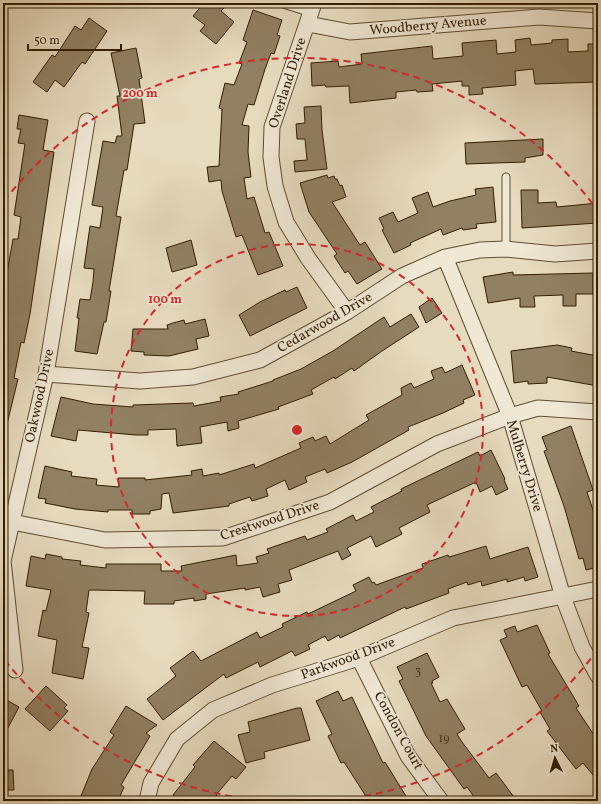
<svg xmlns="http://www.w3.org/2000/svg" width="601" height="804" font-family="Vollkorn,serif">
	<style>
		.building { fill: #918063; stroke: #331d00 }
		.lines { fill: none; stroke-linecap: round; stroke-linejoin: round }
		.service-casing { stroke: #604c30; stroke-width: 9 }
		.minor-casing { stroke: #604c30; stroke-width: 17 }
		.service { stroke: #efe8d5; stroke-width: 7 }
		.minor { stroke: #efe8d5; stroke-width: 15 }
		.ring { fill: none; stroke: #d62828; stroke-width: 2; stroke-dasharray: 7 5 }
		.labels { text-anchor: middle; dominant-baseline: central; stroke-width: 3.5; stroke-linejoin: round; paint-order: stroke }
		.number-label { font-size: 12px; fill: #4a3619 }
		.street-label { font-size: 14px; fill: #331d00; stroke: #efe8d5 }
		.centre { fill: #d62828; stroke: #efe8d5; stroke-width: 2 }
		.ring-label { font-size: 12px; text-anchor: middle; font-weight: bold; fill: #d62828; stroke: #efe8d5; stroke-width: 3.5; stroke-linejoin: round; paint-order: stroke }
	</style>
	<rect width="100%" height="100%" fill="#e7dbbf"/>
	<filter id="stains"><feTurbulence type="fractalNoise" baseFrequency=".005" numOctaves="4"/><feColorMatrix values="0 0 0 0 .2 0 0 0 0 .09 0 0 0 0 .02 0 0 0 .5 -.17"/></filter>
	<radialGradient id="worn" r=".72"><stop offset=".6" stop-color="#630" stop-opacity="0"/><stop offset="1" stop-color="#630" stop-opacity=".3"/></radialGradient>
	<path class="building" d="M204,3H218L224,8L221,11L234,22L216,44L200,31L205,25L193,16Z
		M253,10L282,20L277,35L280,36L274,54L271,53L265,69L254,105L248,104L242,125L249,126L248,152L251,177L244,178L247,199L254,197L265,233L269,232L283,266L258,275L242,235L236,237L222,191L221,180L209,182L207,167L219,166L222,109L219,108L225,83L234,85L242,64L239,63L247,42L243,40Z
		M89,18L107,31L85,64L82,62L64,87L55,80L47,92L33,82L52,55L55,57L75,26L81,30Z
		M530,38L531,45L552,43V40L568,39V52L588,51V44H598V82L535,84L533,69L515,71L516,85L482,88L483,94L469,95V86H462V81L432,84L433,91L417,92L416,90L396,92V98L350,103L349,86L326,87L325,85L312,86L311,63L338,61L339,67L362,64L361,54L432,46L433,59L463,56L462,43L496,40L497,54L516,52L515,40Z
		M136,48L142,78L139,79L145,123L134,124L127,170H124L116,216L121,217L109,291H111L106,322H104L97,354L75,351L79,318H77L80,299L90,300L93,282L94,269L84,268L90,226L100,228L103,207L92,205L103,141L115,143L117,136H122L117,96H120L111,53Z
		M321,106L322,130L327,169L295,172L294,161L307,160L305,139H297L296,124L305,123L304,107Z
		M19,115L48,120L43,150L54,152L30,314L24,343L21,342L14,378L18,379L7,424H3V295L13,239H18L21,217L14,215L25,144L18,143L21,129H17Z
		M543,139V155L525,158V162L466,164L465,143Z
		M327,175L328,178L334,176L335,179H337L340,186L342,185L346,197L332,202L360,245L365,242L382,269L357,284L348,271L345,273L334,256L337,254L309,212L300,183Z
		M493,187L496,222L476,224L477,228L463,230L462,228L443,235L441,229L410,243L411,245L394,253L382,230L384,229L379,218L393,212L398,222L418,213L412,198L428,192L433,207L450,201L476,195L475,189Z
		M521,190H538V203L556,202L557,207L598,203V223L522,228Z
		M191,240L197,265L172,272L166,248Z
		M513,272V275L593,273V294H576V306H563V295L534,296L535,307H520V298L488,303L483,277Z
		M297,287L307,308L250,336L239,315L260,302L285,290L286,292Z
		M432,298L442,313L426,323L419,307Z
		M411,314L419,327L382,351L354,371L352,368L335,379L334,377L311,390L313,394L278,407L279,409L238,421L239,428L228,431L227,422L200,427L202,443L177,446L176,429L148,430V435H136L78,430L76,441L51,436L61,397L93,404L133,407V405L193,403L194,406L221,401L220,397L239,394L238,392L273,381V380L301,369L333,351L384,317L390,327Z
		M205,319L209,336L196,339L198,349L169,356L144,355V352L131,351L133,329H168L167,325L173,323L184,320L185,324Z
		M557,345L572,348L571,351L598,356V386L547,377V383L528,384V381L514,383L511,351Z
		M462,365L475,395L463,400L464,403L443,413L408,427L409,430L352,462L327,473L325,469L305,477L307,482L289,490L285,480L266,489L268,496L252,501L250,497L229,504V506L173,513L169,493L162,494L161,509L150,511V514H132V510H108V512L75,509L45,503L46,499L38,498L45,466L72,472L71,476L97,479L96,485L119,487L118,478H145V480L192,475L191,471L202,469L203,476L219,473V475L254,464L255,468L301,448L299,443L313,437L315,441L326,436L330,444L369,420L366,415L402,395L401,388L411,383L414,388L434,379L431,371L442,367L445,373Z
		M571,426L593,490L587,492L598,525V567L586,570L583,558L579,559L564,506L544,451L547,450L542,437Z
		M491,450L505,479L504,480L508,489L496,495L492,486L480,492L476,482L427,505L430,512L399,528L402,534L376,547L371,536L347,548L351,555L342,560L338,551L289,570L292,580L278,584L280,592L263,597L260,587L245,590V588L206,594V599L194,601V598L174,601V604H144L145,591L89,590L86,612L89,613L82,647L89,648L83,679L52,673L57,640L38,636L43,610L46,611L51,590L26,586L31,556L45,559L46,554L62,557V559L81,561L80,565L106,568V564H161V571H182L181,566L236,555L237,566L258,563L256,557L269,553L267,549L305,536L307,540L328,532L326,529L353,515L356,521L374,512L371,507L402,491L401,489L478,452L480,456Z
		M486,546L490,559L528,547L538,577L525,581L524,577L507,582V579L482,586L481,581L468,585L467,582L448,589L449,593L406,609L405,607L340,638L339,635L328,641L325,636L308,645L310,649L295,656L292,651L260,667L258,662L226,678L224,674L163,720L147,699L176,676L170,668L193,651L201,661L257,632L260,638L283,627L282,624L307,612L308,614L356,591L353,585L369,577L372,583L374,582L376,585L423,568L422,564L448,555L449,557Z
		M537,625L550,653L548,654L579,706L576,708L598,741V781L583,763L576,769L547,731L550,729L540,712L542,711L527,685L522,687L500,640L507,637L504,630L515,626L517,632Z
		M427,653L439,677L432,681L433,683H431L440,702L447,699L465,729L457,734L462,742L489,778L496,773L517,801H477L467,787L464,789L426,736L399,681L403,679L397,667Z
		M46,686L67,705L64,708L68,711L50,731L25,709Z
		M338,691L343,701L352,697L383,763L385,762L409,801H369L344,762L341,763L328,736L332,734L316,701Z
		M3,698L19,707L3,737Z
		M126,706L157,725L146,733L150,736L121,785L124,787L118,801H79L92,769L114,735L110,732Z
		M297,708H301L310,740L264,752L265,758L246,763L238,735L250,732L248,722Z
		M214,741L246,767L236,779L232,776L216,795L224,801H181L173,795L195,767L193,765Z
		M3,770H13L14,790H3Z"/>
	<g class="lines">
		<defs>
			<path id="service" d="M280,3L311,13
				M506,177V249"/>
			<path id="minor" d="M314,3L272,127L271,157L275,186L286,222L308,258L347,312
				M308,24L350,32L539,17L598,21
				M445,257L510,416L563,597L582,647L598,676
				M46,374L140,381L193,377L260,360L347,312L402,276L445,257L480,250L506,249L555,254L598,251
				M12,522L105,540L223,538L330,502L437,444L510,416L538,408L598,412
				M359,658L408,756L441,801
				M15,670L3,561L46,374L87,121
				M147,801L151,783L177,739L213,710L272,685L359,658L453,618L598,589"/>
		</defs>
		<use href="#service" class="service-casing"/>
		<use href="#minor" class="minor-casing"/>
		<use href="#service" class="service"/>
		<use href="#minor" class="minor"/>
	</g>
	<g class="ring">
		<circle cx="297" cy="430" r="186"/>
		<path d="M598 649A372 372 0 0 1 326 801M268 801A372 372 0 0 1 4 659M4 201A372 372 0 0 1 598 211"/>
	</g>
	<g class="labels">
		<g class="number-label">
			<text x="418" y="672">3</text>
			<text x="444" y="739">19</text>
		</g>
		<g class="street-label">
			<text transform="translate(428 26) rotate(-5)">Woodberry Avenue</text>
			<text transform="translate(288 83) rotate(-72)">Overland Drive</text>
			<text transform="translate(325 323) rotate(-30)">Cedarwood Drive</text>
			<text transform="translate(40 396) rotate(-78)">Oakwood Drive</text>
			<text transform="translate(524 466) rotate(73)">Mulberry Drive</text>
			<text transform="translate(270 521) rotate(-18)">Crestwood Drive</text>
			<text transform="translate(348 659) rotate(-20)">Parkwood Drive</text>
			<text transform="translate(398 731) rotate(61)">Condon Court</text>
		</g>
	</g>
	<circle cx="297" cy="430" r="6" class="centre"/>
	<g class="ring-label">
		<text x="140" y="97">200 m</text>
		<text x="165" y="303">100 m</text>
	</g>
	<rect width="601" height="804" fill="none" stroke="#e7dbbf" stroke-width="16"/>
	<rect x="4" y="4" width="593" height="796" fill="none" stroke="#331d00" stroke-width="2"/>
	<rect x="8" y="8" width="585" height="788" fill="none" stroke="#331d00"/>
	<g transform="translate(555 758) rotate(355)" stroke="#efe8d5" stroke-width="3" paint-order="stroke">
	<path d="M0-3L7 15L0 10L-7 15Z" fill="#331d00"/>
	<text y="-6" font-size="11" font-weight="bold" text-anchor="middle" fill="#331d00">N</text>
	</g>
	<path d="M28 44v6h93v-6" fill="none" stroke="#331d00" stroke-width="2"/>
	<text x="34" y="44" font-size="12" fill="#331d00" stroke="#efe8d5" stroke-width="3" paint-order="stroke">50 m</text>
	<rect width="100%" height="100%" filter="url(#stains)"/>
	<rect width="100%" height="100%" fill="url(#worn)"/>
</svg>
